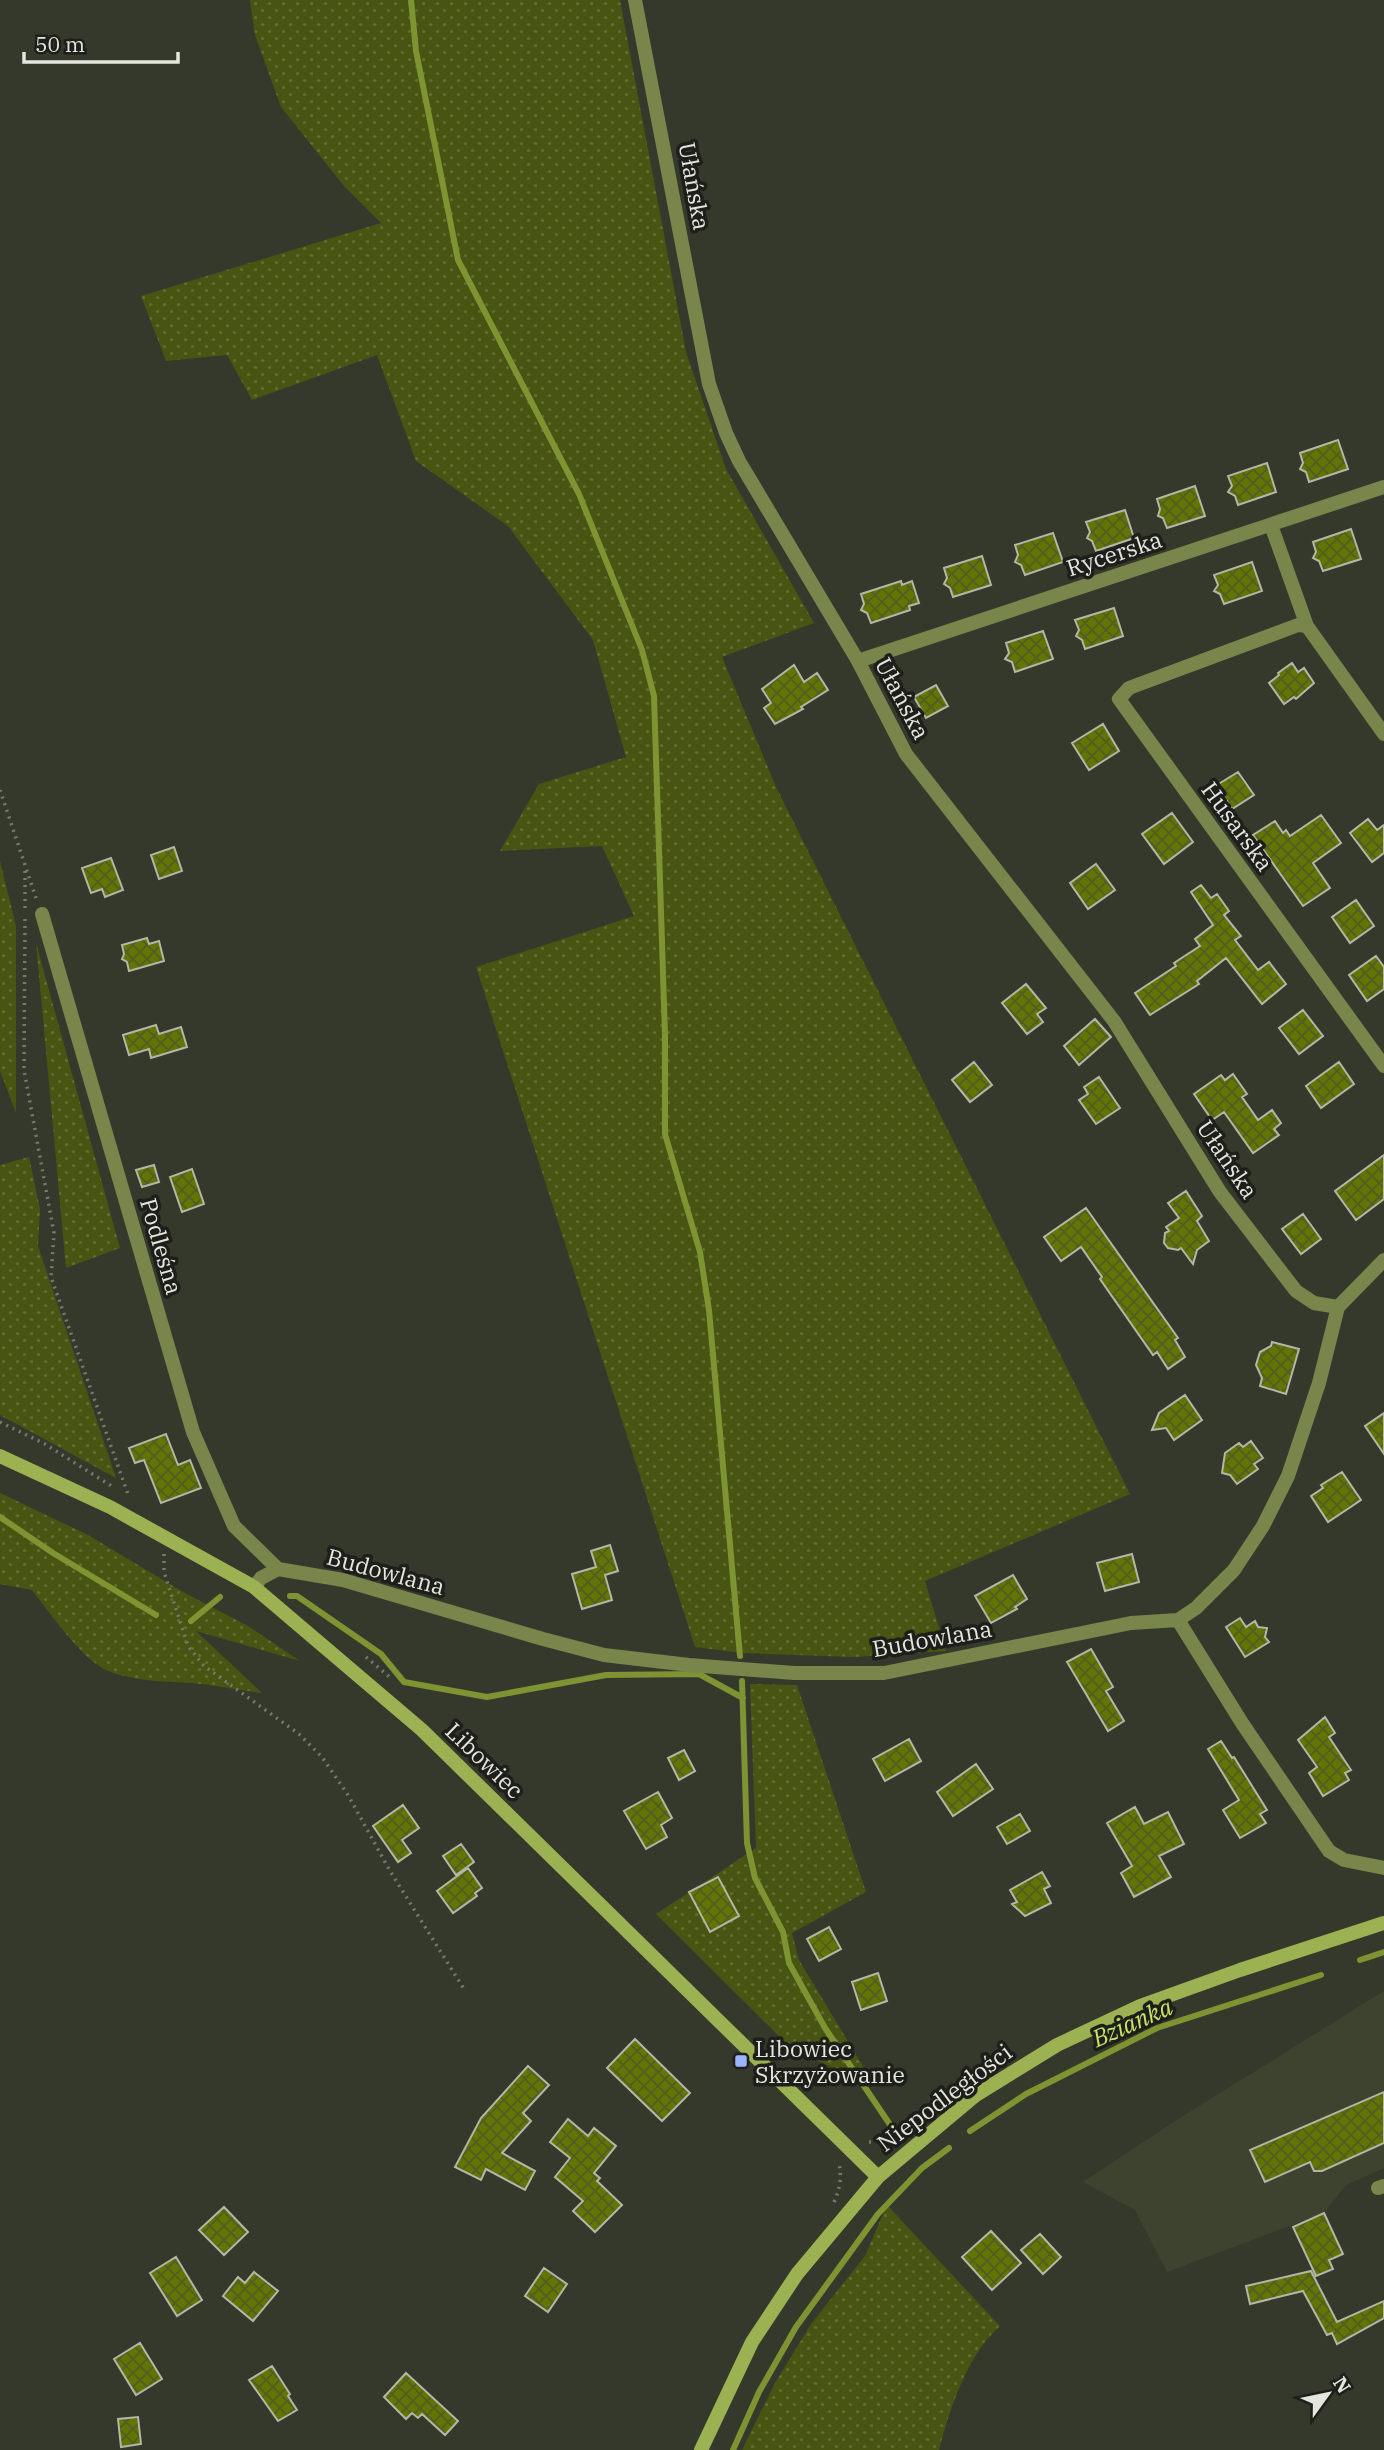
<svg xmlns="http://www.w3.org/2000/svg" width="1384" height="2450" font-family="'IBM Plex Serif',serif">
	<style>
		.built { fill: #3e4330 }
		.grass { fill: url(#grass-dots) }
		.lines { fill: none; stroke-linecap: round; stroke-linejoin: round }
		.stream { stroke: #7e9331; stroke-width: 6 }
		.building { fill: url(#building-cross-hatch); stroke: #b2b7a7; stroke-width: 2 }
		.path { stroke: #777a6f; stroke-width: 3.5; stroke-dasharray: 2 5; stroke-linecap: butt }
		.street { stroke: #78864c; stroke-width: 14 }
		.secondary { stroke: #9cb151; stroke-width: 14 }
		.poi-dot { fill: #9db4fd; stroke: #1e1f1a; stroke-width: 2.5 }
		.labels { text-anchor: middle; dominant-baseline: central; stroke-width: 7; stroke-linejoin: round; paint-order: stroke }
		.street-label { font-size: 23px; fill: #e4e6de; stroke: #1e1f1a }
		.poi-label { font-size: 23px; fill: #e4e6de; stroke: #1e1f1a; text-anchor: start }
		.water-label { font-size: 24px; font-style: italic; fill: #c9e567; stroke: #1e1f1a }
	</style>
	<defs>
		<pattern id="grass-dots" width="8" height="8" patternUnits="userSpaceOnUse" patternTransform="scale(1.75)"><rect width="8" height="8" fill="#475412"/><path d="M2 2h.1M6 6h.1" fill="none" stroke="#616d34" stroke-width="1.8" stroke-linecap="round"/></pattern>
		<pattern id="building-cross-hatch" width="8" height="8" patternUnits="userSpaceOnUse" patternTransform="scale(1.75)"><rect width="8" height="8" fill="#627402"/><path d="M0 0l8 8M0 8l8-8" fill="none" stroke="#535c22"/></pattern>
	</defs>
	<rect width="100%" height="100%" fill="#35392c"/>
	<path class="built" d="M1384,1991V2168L1346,2185L1324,2213L1167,2272L1135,2210L1083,2182L1183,2116Z"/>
	<path class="grass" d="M250,0H620L686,352L726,469L814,623L722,657L776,787L1130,1494L925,1581L946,1651L854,1657L742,1653L695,1647L476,967L634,916L602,846L500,851L539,784L626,757L593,640L508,526L416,461L377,355L252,400L227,355L166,361L141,296L381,223L344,186L281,107L255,35Z
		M0,861L16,926V1113L0,1071Z
		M36,943L120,1248L66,1268Z
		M29,1157L40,1209L38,1246L116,1478L0,1415V1165Z
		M0,1493L88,1535L183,1592L248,1626L300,1661L196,1631L262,1693C239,1690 215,1685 192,1683C163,1681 134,1682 106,1670C82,1659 49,1612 32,1590L0,1584Z
		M750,1684L797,1685L866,1892L792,1933L799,1960L876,2088L792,2049L656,1914L756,1848Z
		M887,2205L1000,2326C967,2355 950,2408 939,2450H742L775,2383L811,2324L865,2256Z"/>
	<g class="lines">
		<path class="stream" d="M411,0L416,51L458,260L579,494L642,650L654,696L665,1035V1134L700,1252L709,1310L740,1656
			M0,1517L53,1553L156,1615
			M290,1596H297L381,1654L404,1682L487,1697L606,1675L699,1674L743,1698
			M191,1621L220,1597
			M742,1681L747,1843L755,1878L783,1932L789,1963L825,2028L897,2135
			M1360,1960L1384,1952
			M970,2131L1026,2094L1157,2028L1321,1975
			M733,2450L759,2392L796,2327L878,2214L922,2168L949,2148"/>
	</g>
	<path class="building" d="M1338,440L1348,469L1309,482L1306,472L1300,469L1303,463L1300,453Z
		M1267,463L1276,492L1238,505L1235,496L1228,492L1232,486L1228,476Z
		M1195,486L1205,516L1167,528L1163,518L1158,516L1160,509L1157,499Z
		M1125,510L1134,538L1096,551L1092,541L1087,538L1090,532L1086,522Z
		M1351,529L1361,559L1323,571L1319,561L1313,558L1316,552L1313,542Z
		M1053,533L1063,562L1025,575L1021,565L1015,562L1018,555L1015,545Z
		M982,556L991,585L953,597L950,588L944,584L947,578L944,568Z
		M1252,562L1262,591L1224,604L1220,594L1214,591L1218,585L1214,575Z
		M901,581L902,585L912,581L919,603L909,606L910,610L871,623L867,613L861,610L864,604L861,594Z
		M1114,608L1123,636L1085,649L1082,640L1076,636L1079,630L1075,620Z
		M1043,631L1053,659L1015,672L1012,662L1005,659L1009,653L1006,643Z
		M1292,663L1298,672L1304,668L1314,683L1296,699L1294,697L1284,704L1269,683L1279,675L1278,673Z
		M794,665L804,682L817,673L828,690L801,707L803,709L775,724L764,708L771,703L762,689Z
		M936,685L948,706L926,718L914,697Z
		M1103,724L1119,751L1089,770L1072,743Z
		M1238,772L1254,795L1232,809L1217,785Z
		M1172,813L1193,842L1164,864L1142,834Z
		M1321,815L1341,843L1313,863L1330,888L1303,906L1253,835L1275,821L1283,833L1286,830L1290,836Z
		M1368,819L1377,830L1384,825V853L1372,862L1350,833Z
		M174,847L182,871L159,879L151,855Z
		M111,858L123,890L105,897L102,889L91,893L82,868Z
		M1096,864L1115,890L1088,909L1070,883Z
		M1201,885L1211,898L1217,894L1229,911L1224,915L1241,936L1235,940L1258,970L1269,962L1286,984L1262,1004L1226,958L1197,981L1199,984L1150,1015L1135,993L1176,966L1174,963L1200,946L1195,939L1213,925L1191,892Z
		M1356,900L1374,926L1350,943L1332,917Z
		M147,938L149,944L159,941L164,961L129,971L127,962L122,959L124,954L122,945Z
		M1376,956L1384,967V989L1367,1001L1349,975Z
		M1026,984L1046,1008L1037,1014L1043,1022L1027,1034L1002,1003Z
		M1303,1010L1323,1036L1299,1054L1279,1028Z
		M1095,1019L1111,1037L1079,1065L1064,1046Z
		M156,1025L159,1034L181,1027L187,1047L151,1058L149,1049L129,1055L123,1035Z
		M974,1062L992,1085L970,1102L952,1080Z
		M1339,1062L1354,1084L1321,1108L1306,1086Z
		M1233,1074L1247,1094L1242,1097L1258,1120L1272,1110L1281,1123L1274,1129L1279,1135L1253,1153L1224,1112L1212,1120L1194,1094L1221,1075L1225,1080Z
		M1099,1077L1120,1108L1096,1124L1079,1100L1088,1094L1084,1087Z
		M1384,1155V1199L1356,1220L1335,1191Z
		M154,1165L159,1182L142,1187L136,1170Z
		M192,1169L204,1204L182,1212L170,1177Z
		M1186,1191L1202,1216L1197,1221L1209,1241L1197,1250L1193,1264L1181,1248L1178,1250L1168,1248L1164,1243L1165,1233L1169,1231L1166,1227L1179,1218L1168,1203Z
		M1086,1208L1178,1338L1175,1340L1185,1357L1168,1369L1157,1352L1153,1355L1100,1279L1102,1277L1081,1247L1061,1261L1044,1237Z
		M1303,1214L1321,1239L1301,1254L1282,1229Z
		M1272,1342L1299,1349L1286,1394L1260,1386L1262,1378L1256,1365L1260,1352L1271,1346Z
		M1185,1395L1202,1420L1174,1440L1166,1428L1152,1430L1159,1413Z
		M1384,1413V1454L1365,1426Z
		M166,1434L178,1465L190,1460L201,1488L161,1503L144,1460L135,1463L129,1448Z
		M1251,1441L1263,1458L1254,1464L1258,1469L1237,1484L1230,1475L1222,1473L1225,1453L1239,1443L1243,1447Z
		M1342,1472L1361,1500L1328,1522L1311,1496L1323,1488L1321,1485Z
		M610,1545L618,1571L605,1575L612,1600L582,1609L572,1574L596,1567L591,1551Z
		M1132,1554L1139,1582L1105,1591L1097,1563Z
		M1013,1575L1027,1599L1015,1607L1017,1609L991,1623L975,1596Z
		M1240,1618L1246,1627L1255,1621L1258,1627L1267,1628L1265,1637L1269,1642L1245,1657L1226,1627Z
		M1091,1649L1113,1687L1106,1691L1124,1721L1108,1731L1067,1662Z
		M1325,1717L1335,1733L1329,1737L1351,1770L1345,1773L1349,1780L1323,1796L1309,1773L1317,1767L1298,1740Z
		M909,1739L921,1761L885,1781L873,1759Z
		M1221,1741L1232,1758L1234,1757L1267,1810L1260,1814L1266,1823L1240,1838L1223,1810L1239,1800L1208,1749Z
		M684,1750L695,1771L679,1780L668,1758Z
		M976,1764L993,1789L953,1816L937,1792Z
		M658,1792L672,1818L661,1825L667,1837L646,1849L624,1811Z
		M403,1805L419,1828L402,1840L411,1853L398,1862L373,1826Z
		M1135,1807L1144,1824L1168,1812L1184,1844L1159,1856L1171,1877L1134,1897L1121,1873L1132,1866L1107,1823Z
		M1020,1814L1030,1831L1007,1844L997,1827Z
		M461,1844L474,1862L456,1875L443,1856Z
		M468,1868L482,1888L475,1893L477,1896L453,1913L437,1891Z
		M1042,1872L1050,1886L1044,1889L1051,1903L1025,1916L1012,1904L1017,1902L1010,1890Z
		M718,1877L739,1916L710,1932L689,1892Z
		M829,1927L841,1949L819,1961L807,1939Z
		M878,1973L887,2001L861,2010L852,1982Z
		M635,2039L690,2093L662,2121L607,2068Z
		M528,2066L549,2085L523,2113L531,2121L502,2153L535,2171L525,2190L486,2169L481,2180L455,2167L481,2118Z
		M1384,2092V2143L1322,2171H1314L1310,2162L1265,2182L1250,2150Z
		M568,2119L588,2136L594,2128L616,2146L594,2173L600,2178L597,2181L622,2205L595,2232L573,2211L583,2201L555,2177L570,2158L550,2142Z
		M224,2207L248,2232L224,2255L199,2230Z
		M1324,2213L1343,2254L1329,2260L1333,2269L1316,2276L1293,2227Z
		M991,2231L1021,2263L992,2290L962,2257Z
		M1040,2234L1061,2257L1043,2274L1021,2250Z
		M176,2257L202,2300L177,2316L150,2273Z
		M544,2268L567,2284L548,2312L525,2296Z
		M1311,2271L1337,2322L1384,2301V2318L1337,2344L1332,2333L1327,2335L1303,2291L1250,2304L1246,2286Z
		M254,2272L278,2291L253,2321L223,2296L238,2277L245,2283Z
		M140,2343L162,2379L136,2395L114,2359Z
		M272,2366L290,2394L288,2396L297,2410L278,2421L249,2380Z
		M406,2373L458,2421L445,2435L422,2414L418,2418L412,2413L406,2419L384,2397Z
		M138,2417L141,2444L121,2447L118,2419Z"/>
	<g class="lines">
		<path class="path" d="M0,790L36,898
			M25,908V866
			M25,919L24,1070L54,1233L51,1277L129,1497
			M0,1422L45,1444L113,1487
			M164,1554V1572L188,1646L204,1666L299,1734L322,1757L348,1795L390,1871L464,1989
			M366,1657L392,1679
			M869,2142L892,2141
			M834,2202C840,2188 842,2178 839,2163"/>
		<path class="street" d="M635,0L709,384L726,433L739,461L858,661L906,754L1114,1021L1220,1192L1296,1291L1314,1303L1338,1307
			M1271,525L1307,626
			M858,661L1384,487
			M1384,734L1307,626L1298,625L1129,688L1119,699L1384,1066
			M42,914L193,1432L234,1526L278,1569
			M278,1569L343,1580L543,1639L604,1655L689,1665L794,1673H884L1131,1623L1178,1620L1196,1608L1234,1570L1263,1526L1288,1476L1319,1383L1338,1307L1384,1260
			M254,1587L261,1578L278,1569
			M1178,1620L1242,1723L1329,1851L1344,1860L1384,1868
			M1378,2188L1384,2186"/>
		<path class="secondary" d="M0,1456L110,1507L254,1587L422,1730L878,2177
			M701,2450L752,2342L797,2274L878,2177L976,2095L1057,2045L1140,2006L1240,1970L1384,1923"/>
	</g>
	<rect class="poi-dot" x="734" y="2054" width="14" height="14" rx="3.5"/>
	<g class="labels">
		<g class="street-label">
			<text transform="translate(695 186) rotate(80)">Ułańska</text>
			<text transform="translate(1114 553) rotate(-18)">Rycerska</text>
			<text transform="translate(903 698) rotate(62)">Ułańska</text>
			<text transform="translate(1238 826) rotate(54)">Husarska</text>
			<text transform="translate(1228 1159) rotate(56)">Ułańska</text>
			<text transform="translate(162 1246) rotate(74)">Podleśna</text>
			<text transform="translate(386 1571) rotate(15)">Budowlana</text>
			<text transform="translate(932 1638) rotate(-10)">Budowlana</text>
			<text transform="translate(485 1760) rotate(44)">Libowiec</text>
			<text transform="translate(944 2097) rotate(-37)">Niepodległości</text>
		</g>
		<g class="poi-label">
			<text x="755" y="2048">Libowiec<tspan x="755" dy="26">Skrzyżowanie</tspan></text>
		</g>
		<g class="water-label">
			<text transform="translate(1132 2022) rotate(-24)">Bzianka</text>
		</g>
	</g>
	<g transform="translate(1328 2394) rotate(57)" stroke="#1e1f1a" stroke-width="5" paint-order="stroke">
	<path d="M0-5L12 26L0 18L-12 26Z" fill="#e4e6de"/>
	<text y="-10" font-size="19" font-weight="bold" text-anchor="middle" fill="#e4e6de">N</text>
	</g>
	<path d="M24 52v10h154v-10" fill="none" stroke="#e4e6de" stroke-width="3.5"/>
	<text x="35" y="52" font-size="21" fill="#e4e6de" stroke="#1e1f1a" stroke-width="5" paint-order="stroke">50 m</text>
</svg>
